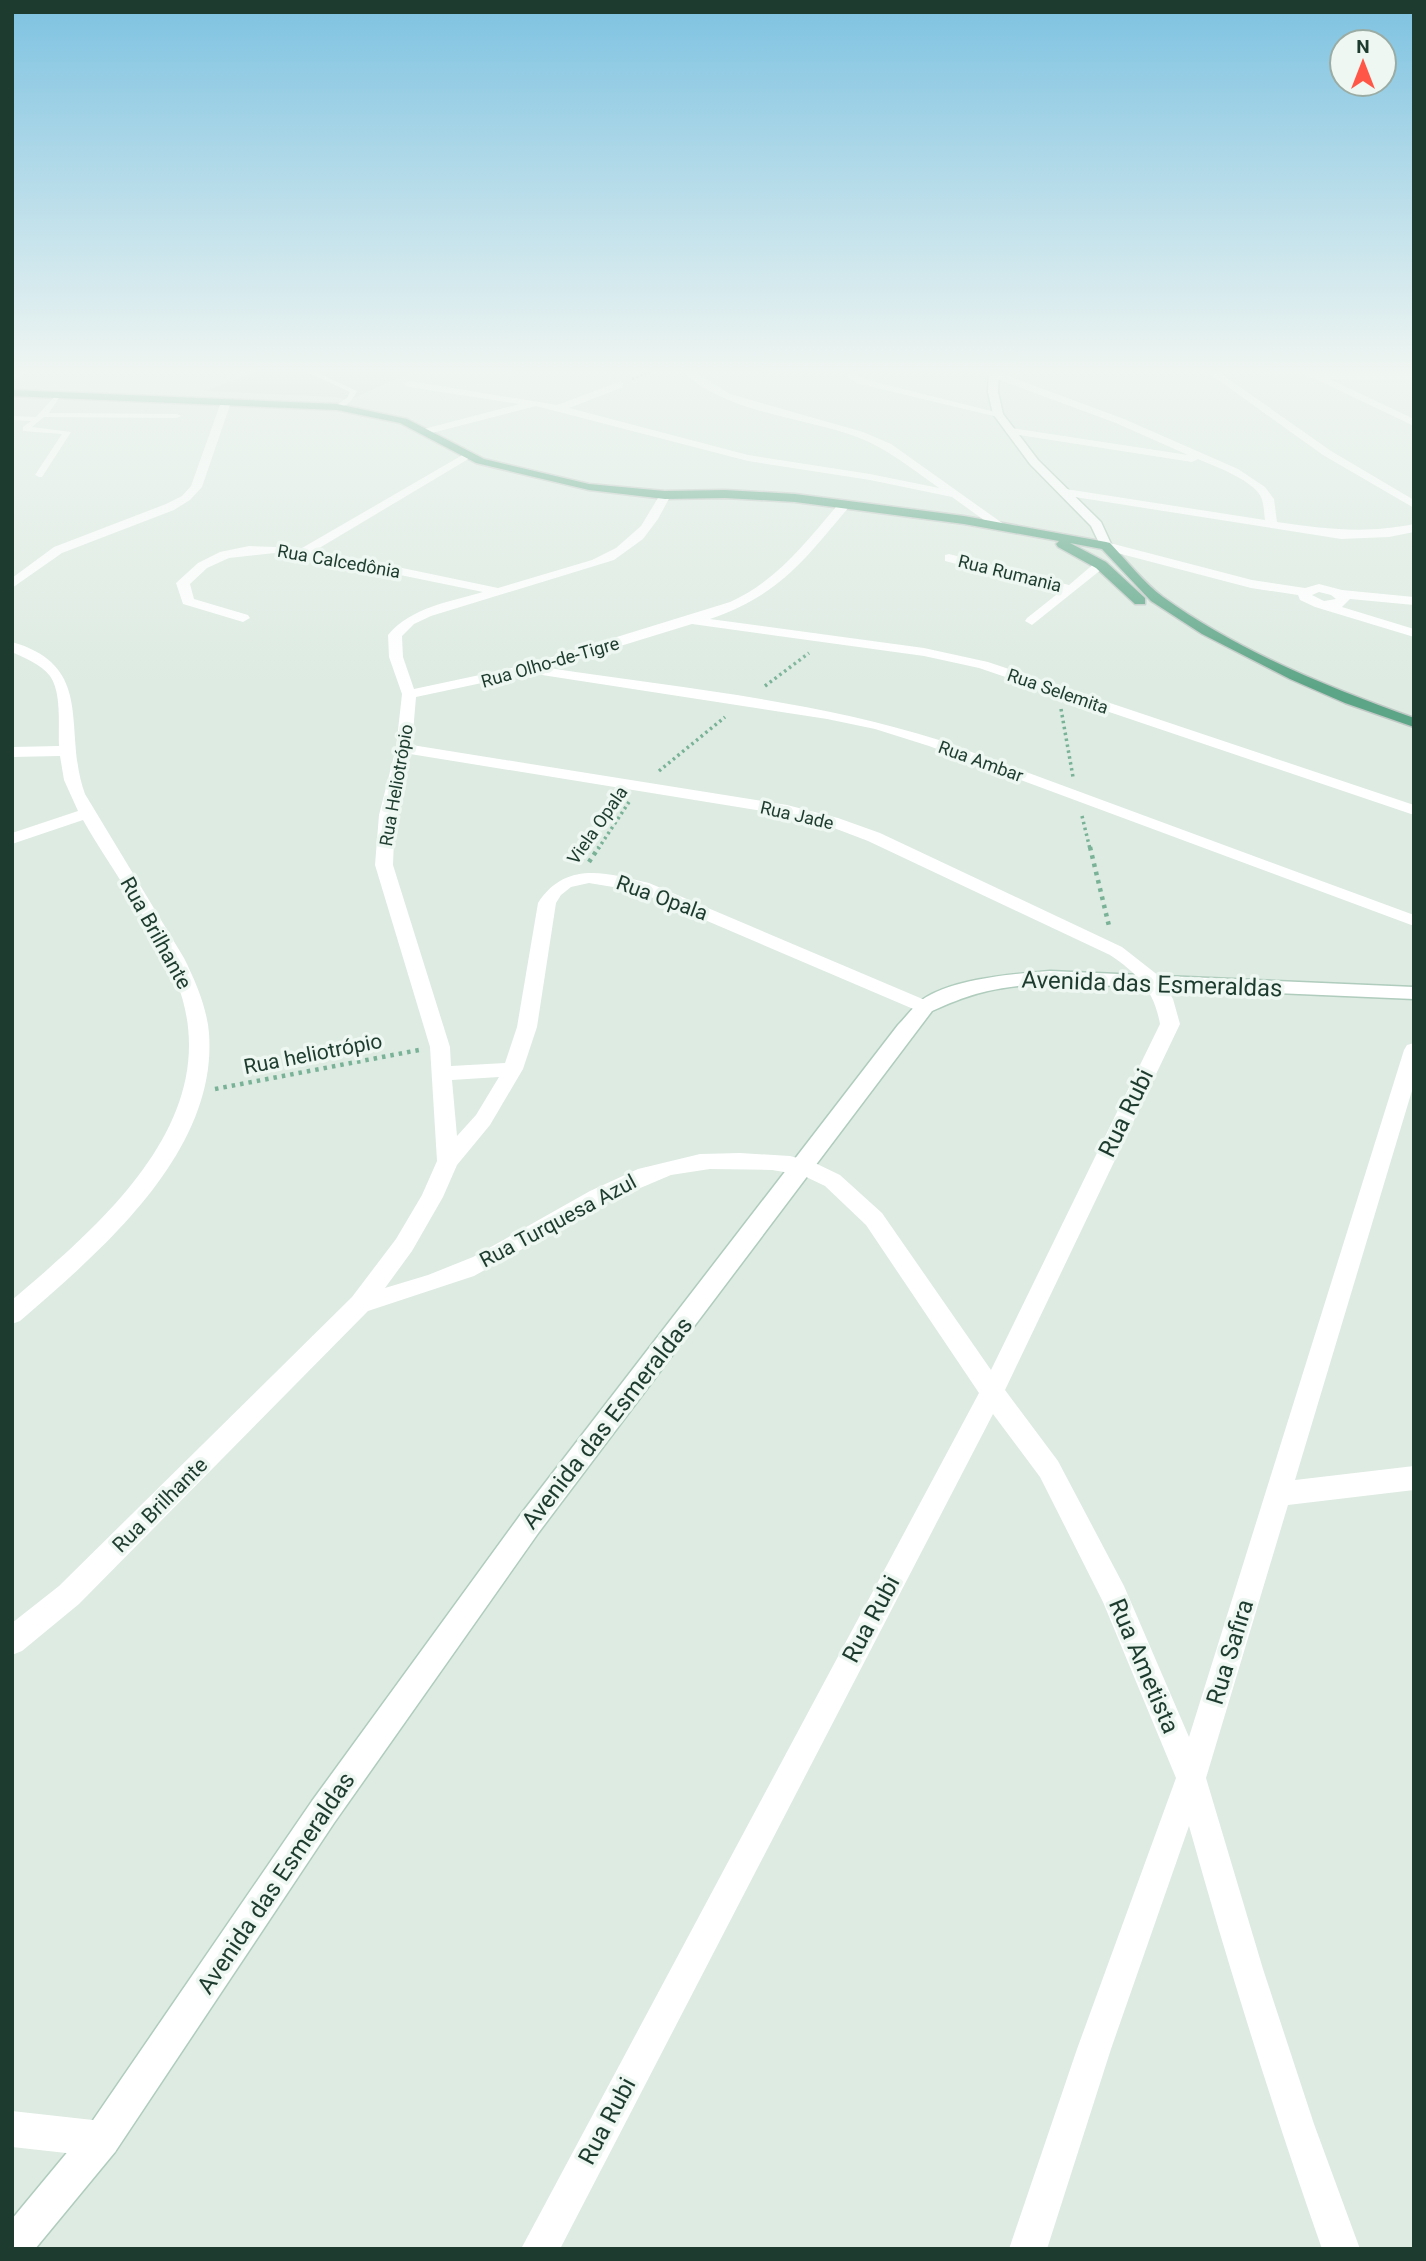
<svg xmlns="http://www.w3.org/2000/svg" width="1426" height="2261" font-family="Roboto,sans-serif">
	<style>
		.built { fill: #cbdbd1 }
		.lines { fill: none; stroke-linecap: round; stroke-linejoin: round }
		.secondary-casing { stroke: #afccbd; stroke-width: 3 }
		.primary-casing { stroke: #c0c8c5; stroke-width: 3 }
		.path-far2 { stroke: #7ab297; stroke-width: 2.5; stroke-dasharray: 2 2.5; stroke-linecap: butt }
		.path-far1 { stroke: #7ab297; stroke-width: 3.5; stroke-dasharray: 2.5 3.5; stroke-linecap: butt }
		.path { stroke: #7ab297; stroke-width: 4.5; stroke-dasharray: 3.5 5; stroke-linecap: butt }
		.lane { fill: #fff; fill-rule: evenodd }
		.street { fill: #fff; fill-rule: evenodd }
		.secondary { fill: #fff; fill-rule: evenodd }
		.primary { fill: #5da587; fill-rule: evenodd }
		.labels { text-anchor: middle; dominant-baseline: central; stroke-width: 7; stroke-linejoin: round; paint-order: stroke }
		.far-street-label { font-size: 18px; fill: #1d3c2f; stroke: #eef7f1 }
		.street-label { font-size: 21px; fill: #1d3c2f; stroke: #eef7f1 }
		.near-street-label { font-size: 24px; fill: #1d3c2f; stroke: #eef7f1 }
	</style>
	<rect width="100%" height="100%" fill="#ddebe2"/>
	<path class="built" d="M257,371H414L349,400L335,397L205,391Z"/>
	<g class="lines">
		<defs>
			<path id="secondary" d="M989,371H999L998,392L1003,414L1038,460L1101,522L1112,546L1110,549H1102L1091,526L1030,464L993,414L988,392Z
				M1050,971L1414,987V999L1050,983C1000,987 978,990 932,1011L539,1532L334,1823L115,2152L35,2249H12V2219L89,2126L312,1801L521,1514L898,1025C904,1019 910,1011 917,1004C945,979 1013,974 1050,971Z"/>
			<path id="primary" d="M12,390L337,404L407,419L484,459L589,484L665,491L725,490L795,494L964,516L1106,542L1110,543C1127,561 1144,583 1163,597C1238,651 1327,687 1414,718V727L1345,703L1290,679L1202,634L1151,601L1102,549L1070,543L1106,562L1145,598V604H1135L1096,568L1058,547L1056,544L1059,541L964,524L795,502L725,498L665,499L589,490L476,463L400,423L337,410L12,396Z"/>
		</defs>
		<use href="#secondary" class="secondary-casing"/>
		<use href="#primary" class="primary-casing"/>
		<path class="path-far2" d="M632,379L652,371"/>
		<path class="path-far1" d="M765,686L809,653
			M1061,709L1073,777
			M659,771L725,717
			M1082,816L1090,849
			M598,849L629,802"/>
		<path class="path" d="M1090,847L1109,926
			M589,862L599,847
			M215,1089L419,1050"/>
		<path class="lane" d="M305,371H313L357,391C353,400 345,409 335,408V406L347,398L350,392Z
			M57,394L60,396L49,413L177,414L181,416L177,418L44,417L32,427L71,432L42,477H39L35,475L62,434L23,431V427L31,421L12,420V416L36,417Z"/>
		<path class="street" d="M17,371H29L12,381V374Z
			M682,371H693L730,394L863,432L891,444L1005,525L995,528L952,497L870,480L748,461L536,406L424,435L419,432L420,430L520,404L409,387L404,384L409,381L557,405L619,382L623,383V387L569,408L748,455L870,474L939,488C912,469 887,448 857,437C800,416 728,414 682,371Z
			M850,371H860L858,375L863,379L1003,414L998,417L856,383L847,376Z
			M1206,371H1217L1331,451L1414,500V508L1323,455Z
			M1299,371L1318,374H1414V380L1329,379L1414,419V426Z
			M989,372H997L1124,419L1238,469L1265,487L1274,499L1277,522C1326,529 1365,534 1414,524V532L1389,537L1341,539L1062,495V491L1066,489L1265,520C1264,513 1264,504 1261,497C1253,480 1214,466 1198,459L1192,462L1007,433L1006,431L1011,428L1188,455L1116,423L989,376Z
			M226,399L231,402L202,487L190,500L174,510L62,553L12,588V578L54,547L166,504L182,496L191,486L221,402Z
			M466,453L472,456L470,458L316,550L498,588L592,560L616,548L641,526L661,493L671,495L658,519L643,539L614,560L431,616L414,624L402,636L403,657L414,689L526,665L730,602C778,580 807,541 841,501H849V507C804,560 780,595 710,619L924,648L988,662L1414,805V815L979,668L924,656L692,624L549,668C679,688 814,700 939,740L1414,915V926L929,746L875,729L827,719L529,673L416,697L412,745L787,805L838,818L880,833L1122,947L1159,976L1173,999L1180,1024L1005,1390L1058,1461L1124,1586L1189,1737L1404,1050L1407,1045L1414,1043V1084L1295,1480L1414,1466V1490L1288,1505L1206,1778L1263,1969L1314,2124L1360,2249H1322C1273,2109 1229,1969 1189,1826L1111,2049L1047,2249H1009L1077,2049L1176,1778L1103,1602L1040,1477L993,1414L560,2249H521L979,1393L866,1225L825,1186L802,1175L772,1170L710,1169L671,1175L605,1203L474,1276L368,1311L79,1604L22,1651L12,1655V1623L59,1586L352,1297L396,1239L422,1195L437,1161L430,1047L375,865L379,815L396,748L402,694L389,657L388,635C411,607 450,602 483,592L327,560L275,553L229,558L207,568L190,584L194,599L248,615L250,618L243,622L183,604L176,583L198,563L220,552L249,546L302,548ZM410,754L787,815L826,825L868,841L1110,955C1138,974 1154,990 1160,1024L991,1370L882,1213L840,1175L813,1162L790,1156L740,1153L700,1154L638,1169L590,1191L473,1257L428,1275L385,1288L412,1251L443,1197L457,1165L490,1125L523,1069L537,1027L556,903L561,895L571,887L589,883L637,891L918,1011H932L935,1007L932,1003L649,883C607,873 566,860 538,903L517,1027L505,1063L451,1066L450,1047L393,865L395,815ZM499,1077L476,1115L457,1136L452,1080Z
			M1106,542L1252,580L1305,588L1319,584L1342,590L1414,597V605L1350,599L1342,607L1414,629V637L1315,607L1300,600L1298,595L1251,588L1102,549V543ZM1319,592L1331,595L1336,599L1324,601L1312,595Z
			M949,554L1069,585L1096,562H1106L1107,565L1032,625L1025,621L1027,618L1061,591L945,561V555Z
			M12,642C97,666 62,732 85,794L184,958C195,980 207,1008 209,1033C218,1152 101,1251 20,1321L12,1324V1300C104,1222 230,1115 176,980C153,923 113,873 83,820L12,844V833L78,811L64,780L60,756L12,757V747L59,746C58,726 62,693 50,676C41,664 24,658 12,652Z
			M12,2111L102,2121L115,2126L120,2139L115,2152L102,2157L12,2147Z"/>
		<use href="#secondary" class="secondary"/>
		<use href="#primary" class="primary"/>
	</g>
	<linearGradient id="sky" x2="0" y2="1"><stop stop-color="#7dc2e1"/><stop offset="0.54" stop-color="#f0f6f2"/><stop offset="1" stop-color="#f0f6f2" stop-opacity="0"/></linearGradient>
	<rect width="1426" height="687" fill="url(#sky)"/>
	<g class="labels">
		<g class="far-street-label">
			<text transform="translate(339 561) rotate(10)">Rua Calcedônia</text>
			<text transform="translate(1010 573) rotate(14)">Rua Rumania</text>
			<text transform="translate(550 662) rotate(-16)">Rua Olho-de-Tigre</text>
			<text transform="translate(1058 691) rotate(19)">Rua Selemita</text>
			<text transform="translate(981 761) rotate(20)">Rua Ambar</text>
			<text transform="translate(396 785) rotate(-80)">Rua Heliotrópio</text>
			<text transform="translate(797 815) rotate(13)">Rua Jade</text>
			<text transform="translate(597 825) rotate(-55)">Viela Opala</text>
		</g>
		<g class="street-label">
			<text transform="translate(662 898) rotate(20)">Rua Opala</text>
			<text transform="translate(156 933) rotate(61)">Rua Brilhante</text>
			<text transform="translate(313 1054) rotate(-11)">Rua heliotrópio</text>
			<text transform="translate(558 1221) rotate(-28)">Rua Turquesa Azul</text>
			<text transform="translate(160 1505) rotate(-45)">Rua Brilhante</text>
		</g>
		<g class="near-street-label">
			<text transform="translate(1152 984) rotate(2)">Avenida das Esmeraldas</text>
			<text transform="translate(1126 1113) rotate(-64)">Rua Rubi</text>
			<text transform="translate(607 1423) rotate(-52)">Avenida das Esmeraldas</text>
			<text transform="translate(871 1619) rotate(-62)">Rua Rubi</text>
			<text transform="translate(1230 1652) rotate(-73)">Rua Safira</text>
			<text transform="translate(1144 1666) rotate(67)">Rua Ametista</text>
			<text transform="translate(276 1883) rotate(-56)">Avenida das Esmeraldas</text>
			<text transform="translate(607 2121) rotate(-62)">Rua Rubi</text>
		</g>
	</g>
	<rect width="1426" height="2261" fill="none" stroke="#1d3c2f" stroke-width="28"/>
	<g transform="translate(1363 63)"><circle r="33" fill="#eef7f1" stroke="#9aaca3" stroke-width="2"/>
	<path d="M0-5L12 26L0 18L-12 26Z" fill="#ff5647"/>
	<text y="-10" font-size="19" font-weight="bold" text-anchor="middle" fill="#1d3c2f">N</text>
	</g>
</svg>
